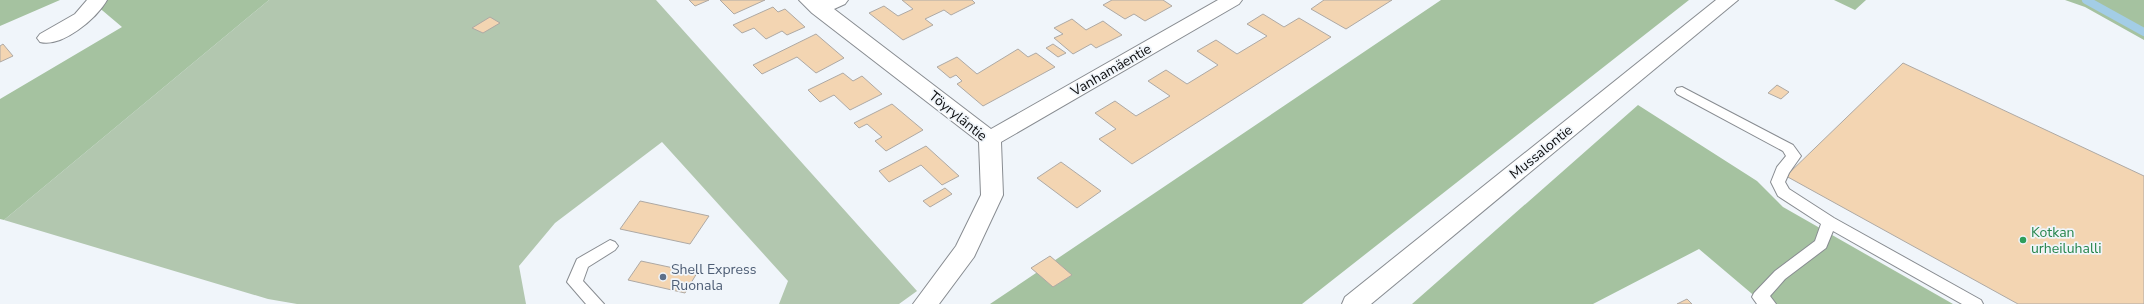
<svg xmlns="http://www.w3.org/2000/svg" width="2144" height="304" font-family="'Nunito Sans',sans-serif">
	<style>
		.green { fill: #b2c7af }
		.forest { fill: #a5c2a0 }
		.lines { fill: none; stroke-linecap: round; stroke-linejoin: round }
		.stream { stroke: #a3cde6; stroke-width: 8 }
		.building { fill: #f3d5b2; stroke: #aea9a4 }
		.lane-casing { stroke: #888c91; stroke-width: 2 }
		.street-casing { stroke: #888c91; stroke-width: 2 }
		.secondary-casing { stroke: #888c91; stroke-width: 2 }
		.lane { fill: #fff; fill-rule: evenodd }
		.street { fill: #fff; fill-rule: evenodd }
		.secondary { fill: #fff; fill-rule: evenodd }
		.leisure-dot { fill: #2e9e5b; stroke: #f0f5fa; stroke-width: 1.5 }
		.service-dot { fill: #5c6f8a; stroke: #f0f5fa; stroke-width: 1.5 }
		.labels { text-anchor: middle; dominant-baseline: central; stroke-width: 3.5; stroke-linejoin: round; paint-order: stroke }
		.street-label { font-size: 14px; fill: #0c0d0f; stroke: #f0f5fa }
		.leisure-label { font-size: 14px; fill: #27864d; stroke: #f0f5fa; text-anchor: start }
		.service-label { font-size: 14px; fill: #4e5e75; stroke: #f0f5fa; text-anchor: start }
	</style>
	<rect width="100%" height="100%" fill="#f0f5fa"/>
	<path class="green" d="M269,0H656L917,291L899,304H779L788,281L662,142L555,223L519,266L526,304H297L268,299L4,220Z"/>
	<path class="forest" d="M0,0H60L0,26Z
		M90,0H269L4,220L0,219V99L122,27Z
		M1441,0H1689L1302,304H990Z
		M1834,0H1866L1855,10Z
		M2065,0H2144V40L2085,7Z
		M1638,105L1757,181L1783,207L1953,304H1764L1699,249L1593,304H1412Z"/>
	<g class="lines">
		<path class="stream" d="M2086,0L2144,32"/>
	</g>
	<path class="building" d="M689,0H709L695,6Z
		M720,0H765L734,14Z
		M902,0H972L975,3L951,15L944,10L925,19L933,25L903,40L869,13L884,6L898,16L913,9Z
		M1112,0H1163L1172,6L1145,21L1134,14L1125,19L1103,5Z
		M1324,0H1392L1346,29L1311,9Z
		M773,7L778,12L785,9L805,27L787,35L782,31L766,39L754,28L742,33L733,25Z
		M1263,14L1284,27L1299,18L1331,37L1132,164L1099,139L1116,129L1095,113L1115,101L1136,116L1170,96L1148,81L1166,70L1187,84L1218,65L1197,51L1216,40L1237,54L1267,36L1247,24Z
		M490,17L500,23L483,33L472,28Z
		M1072,19L1086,30L1103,21L1122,35L1096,48L1091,44L1073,54L1054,38L1063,34L1054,28Z
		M816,34L844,58L816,73L797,57L762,74L753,65Z
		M3,44L13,56L0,62V46Z
		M1053,44L1066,53L1058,57L1046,48Z
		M1018,49L1028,57L1036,53L1055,67L983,106L957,84L962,81L956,75L950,78L937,67L957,57L977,74Z
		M1903,63L2144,176V304H2018L1786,176Z
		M843,73L853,81L862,76L882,94L850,110L834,95L820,102L808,90Z
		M1777,85L1789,92L1781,99L1768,93Z
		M892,104L923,130L886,151L875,141L882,137L867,124L859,128L854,123Z
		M926,146L959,176L942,185L921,165L889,182L879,171Z
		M1061,162L1101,191L1077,208L1037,178Z
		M945,188L952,194L930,207L923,201Z
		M640,201L709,216L690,244L620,229Z
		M1050,256L1072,275L1053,287L1031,268Z
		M641,261L697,273L685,293L628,280Z
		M1687,299L1692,304H1677Z"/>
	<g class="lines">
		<defs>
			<path id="lane" d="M1682,87L1793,145L1801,156L1789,173L1785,182L1789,189L1834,218L1981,300L1983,304H1962L1833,231L1826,248L1785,279L1770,296L1776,304H1757L1752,297L1754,293L1775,271L1815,241L1821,224L1778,196L1771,182L1777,167L1786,156L1783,151L1677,94L1675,91L1677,88Z
				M610,240L615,242L618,246L615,250L588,267L583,281L604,304H586L567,282L577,259Z"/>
			<path id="street" d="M87,0H107C97,18 62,48 40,42L37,38L40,34L75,14Z
				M799,0H848L845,4L834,9L991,129L1218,0H1242L1239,4L1001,142L1003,195L974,257L939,304H913L956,246L981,195L979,142L812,13Z"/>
			<path id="secondary" d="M1716,0H1738L1371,304H1342L1345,297Z"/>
		</defs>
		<use href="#lane" class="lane-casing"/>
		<use href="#street" class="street-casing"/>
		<use href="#secondary" class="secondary-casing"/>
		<use href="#lane" class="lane"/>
		<use href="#street" class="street"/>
		<use href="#secondary" class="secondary"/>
	</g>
	<circle class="leisure-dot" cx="2023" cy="240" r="4"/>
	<circle class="service-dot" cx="663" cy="277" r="4"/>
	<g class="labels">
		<g class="street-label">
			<text transform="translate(1111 70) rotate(-30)">Vanhamäentie</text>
			<text transform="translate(958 116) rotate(39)">Töyryläntie</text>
			<text transform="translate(1541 152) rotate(-39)">Mussalontie</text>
		</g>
		<g class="leisure-label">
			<text x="2031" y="232">Kotkan<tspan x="2031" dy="16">urheiluhalli</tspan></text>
		</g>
		<g class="service-label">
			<text x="671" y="269">Shell Express<tspan x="671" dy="16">Ruonala</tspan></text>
		</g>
	</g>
</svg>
